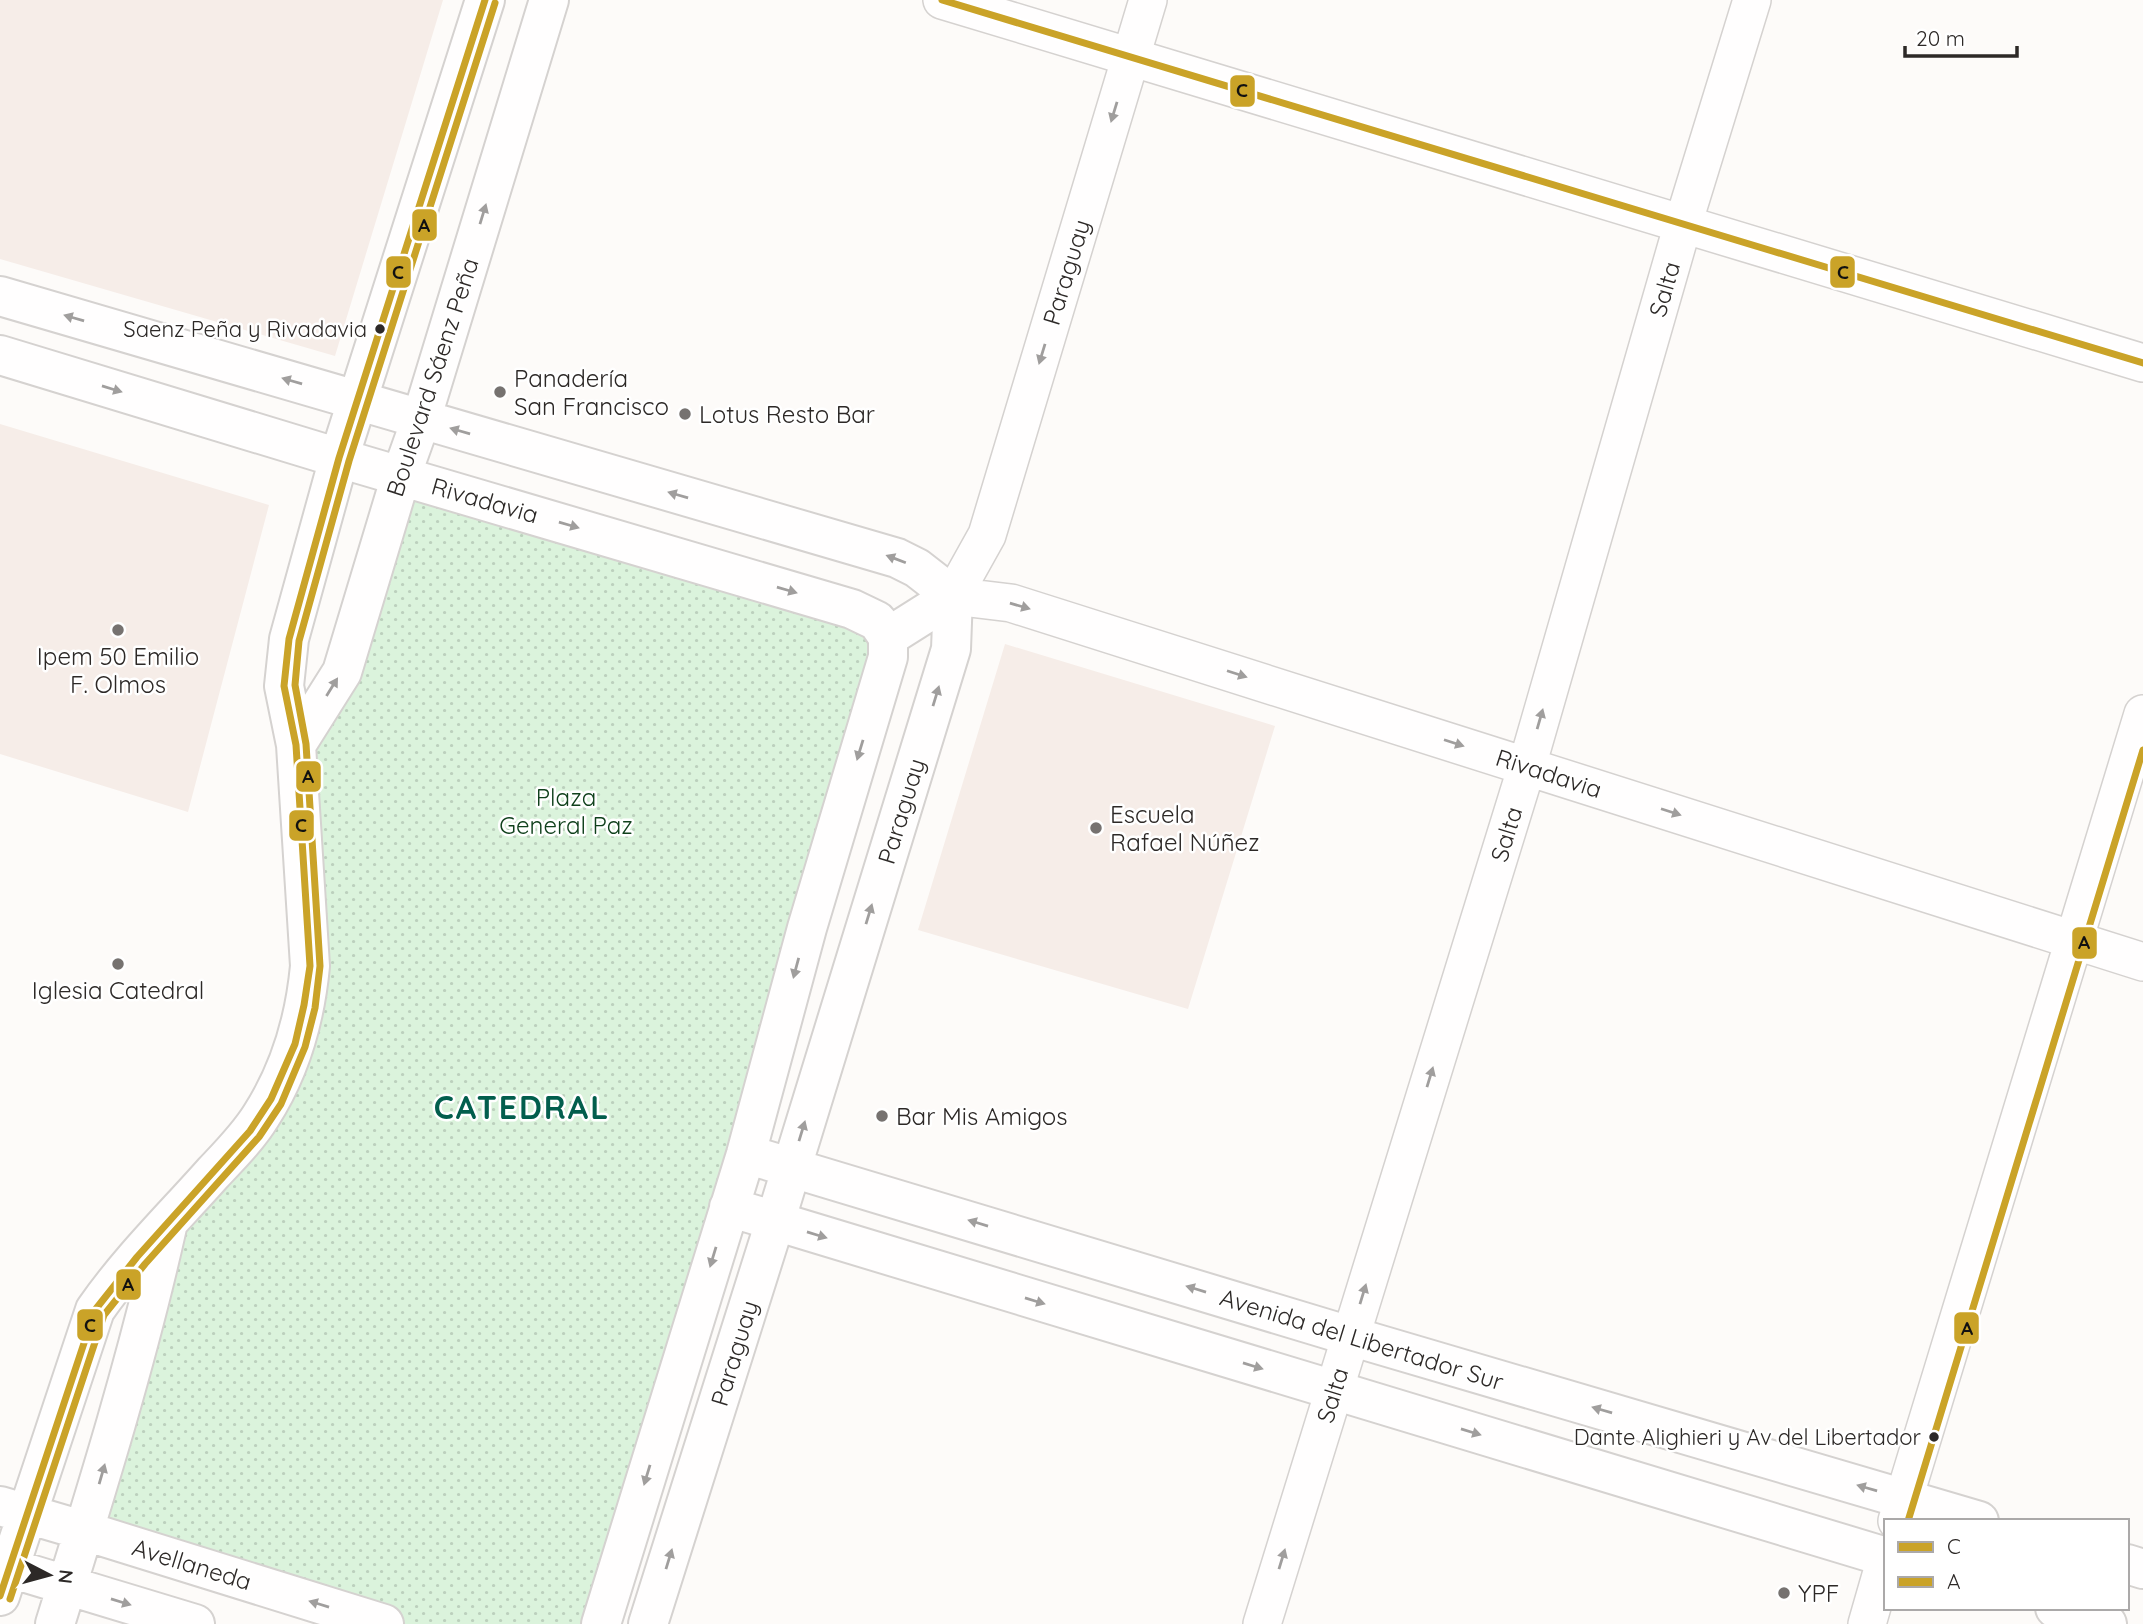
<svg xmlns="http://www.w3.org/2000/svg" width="2143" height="1624" font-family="Quicksand,sans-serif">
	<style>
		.built { fill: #f6ede8 }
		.park { fill: url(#park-dots) }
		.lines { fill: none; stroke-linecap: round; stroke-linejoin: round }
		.minor-casing { stroke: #d5d2d0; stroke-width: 40 }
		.secondary-casing { stroke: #d5d2d0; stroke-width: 42 }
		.minor { stroke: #fffefe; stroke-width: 37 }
		.secondary { stroke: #fffefe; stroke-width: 38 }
		.bus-1-casing { stroke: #fff; stroke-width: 12 }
		.bus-2-casing { stroke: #fff; stroke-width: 12 }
		.bus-1 { stroke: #caa328; stroke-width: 7 }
		.bus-2 { stroke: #caa328; stroke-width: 7 }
		.oneway { fill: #a09e9d }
		.bus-dot { fill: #2d2927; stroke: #fff; stroke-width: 2.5 }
		.poi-dot { fill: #767270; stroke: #fff; stroke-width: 2.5 }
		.labels { text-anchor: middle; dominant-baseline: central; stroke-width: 5; stroke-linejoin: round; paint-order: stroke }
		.bus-label { font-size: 22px; fill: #2d2927; stroke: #fff; text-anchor: end }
		.street-label { font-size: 24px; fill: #2d2927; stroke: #fff }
		.poi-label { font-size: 24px; fill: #2d2927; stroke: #fff; text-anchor: start }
		.park-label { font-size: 24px; fill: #10411c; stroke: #fff }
		.district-label { font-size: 32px; font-weight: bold; letter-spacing: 2px; fill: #025e4d; stroke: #fff }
		.line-badge { stroke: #fff; stroke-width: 2.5 }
		.pale-badge-label { font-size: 19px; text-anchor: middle; font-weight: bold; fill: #111 }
	</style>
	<defs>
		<pattern id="park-dots" width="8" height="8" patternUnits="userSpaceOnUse" patternTransform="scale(1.75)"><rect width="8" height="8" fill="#dbf3dc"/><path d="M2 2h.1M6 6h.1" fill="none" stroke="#bcd0bd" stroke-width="1.8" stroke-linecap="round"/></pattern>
	</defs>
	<rect width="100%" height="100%" fill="#fdfbf9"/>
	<path class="built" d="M0,0H443L335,356L0,259Z
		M0,424L269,505L188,812L0,754Z
		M1005,644L1275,726L1188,1009L918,930Z"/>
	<path class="park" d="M401,476L888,637L601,1624H384L85,1531L167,1225L296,1042V745Z"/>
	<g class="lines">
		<defs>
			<path id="minor" d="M942,0L2143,363
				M1148,0L987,535L953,596L1011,603L2143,962
				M1897,1521L2143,714
				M1262,1624L1527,766L1683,224L1752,0
				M1867,1624L1886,1558"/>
			<path id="secondary" d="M0,296L897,558L917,568L953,596
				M0,355L339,458L852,609L877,621L888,637
				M888,637L953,596
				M296,745L342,672L401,476L421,420L549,0
				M746,1154L1350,1336L1979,1521
				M729,1207L1886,1557
				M0,1506L85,1531L384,1624
				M2127,1564L2143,1569
				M0,1565L195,1624
				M0,1596L95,1310C129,1261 173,1218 213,1173C230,1155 248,1137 261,1116C290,1071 305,1019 310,966L296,745L284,686L289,639L339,458L485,0
				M2055,1608L2107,1624
				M55,1624C96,1492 137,1361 167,1227
				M601,1624L746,1154L807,928L888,657V637
				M648,1624L775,1222L951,649L953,596"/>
		</defs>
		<use href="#minor" class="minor-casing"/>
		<use href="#secondary" class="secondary-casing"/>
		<use href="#minor" class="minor"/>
		<use href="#secondary" class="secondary"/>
		<defs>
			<path id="bus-1" d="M942,0L2143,363
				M0,1596L95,1310L137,1257L250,1131L271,1099L295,1044L304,1005L310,966L296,745L284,686L289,639L339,458L485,0"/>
			<path id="bus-2" d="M1908,1521L2143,750
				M10,1599L104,1315L145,1264L259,1137L281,1104L305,1047L315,1008L320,966L306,744L295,685L299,641L349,461L495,3"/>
		</defs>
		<use href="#bus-1" class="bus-1-casing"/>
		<use href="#bus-2" class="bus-2-casing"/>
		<use href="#bus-1" class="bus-1"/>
		<use href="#bus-2" class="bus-2"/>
	</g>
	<defs><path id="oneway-solid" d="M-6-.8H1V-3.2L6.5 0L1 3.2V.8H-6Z" transform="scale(1.75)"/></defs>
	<g class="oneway">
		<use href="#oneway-solid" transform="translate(1114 112) rotate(107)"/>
		<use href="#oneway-solid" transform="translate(483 214) rotate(-73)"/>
		<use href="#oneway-solid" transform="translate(74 318) rotate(-164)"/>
		<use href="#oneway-solid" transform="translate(1042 354) rotate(107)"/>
		<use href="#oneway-solid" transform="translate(292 381) rotate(-164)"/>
		<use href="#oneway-solid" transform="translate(112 389) rotate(17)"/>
		<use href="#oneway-solid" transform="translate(460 431) rotate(-164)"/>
		<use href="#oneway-solid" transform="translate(678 495) rotate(-164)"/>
		<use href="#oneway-solid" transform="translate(569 525) rotate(16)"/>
		<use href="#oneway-solid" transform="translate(896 559) rotate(-159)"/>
		<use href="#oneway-solid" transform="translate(787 590) rotate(16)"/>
		<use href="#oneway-solid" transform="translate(1020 606) rotate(16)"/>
		<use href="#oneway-solid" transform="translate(1237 674) rotate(18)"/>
		<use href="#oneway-solid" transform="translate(332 687) rotate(-58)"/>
		<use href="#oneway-solid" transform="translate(936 696) rotate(-73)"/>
		<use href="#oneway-solid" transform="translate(1540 719) rotate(-74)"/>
		<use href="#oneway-solid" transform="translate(1454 743) rotate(18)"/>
		<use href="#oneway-solid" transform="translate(860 750) rotate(107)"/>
		<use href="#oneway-solid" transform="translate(1671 812) rotate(18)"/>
		<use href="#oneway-solid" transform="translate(869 914) rotate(-73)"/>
		<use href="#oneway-solid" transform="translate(796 968) rotate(105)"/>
		<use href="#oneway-solid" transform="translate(1430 1077) rotate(-73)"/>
		<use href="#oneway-solid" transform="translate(802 1131) rotate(-73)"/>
		<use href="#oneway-solid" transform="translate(978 1223) rotate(-163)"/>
		<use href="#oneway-solid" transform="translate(817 1235) rotate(17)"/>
		<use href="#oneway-solid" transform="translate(713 1257) rotate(107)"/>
		<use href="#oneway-solid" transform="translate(1196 1289) rotate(-163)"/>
		<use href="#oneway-solid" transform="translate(1363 1294) rotate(-73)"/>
		<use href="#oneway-solid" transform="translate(1035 1301) rotate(17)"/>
		<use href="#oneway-solid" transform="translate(1253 1366) rotate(17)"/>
		<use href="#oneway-solid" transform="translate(1602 1410) rotate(-164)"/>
		<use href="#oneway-solid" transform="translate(1471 1432) rotate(17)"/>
		<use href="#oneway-solid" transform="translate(102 1474) rotate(-74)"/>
		<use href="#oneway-solid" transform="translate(647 1475) rotate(107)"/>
		<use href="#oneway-solid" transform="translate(1867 1488) rotate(-164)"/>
		<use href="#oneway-solid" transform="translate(669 1559) rotate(-73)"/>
		<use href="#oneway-solid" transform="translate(1282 1559) rotate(-73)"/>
		<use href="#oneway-solid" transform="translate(121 1602) rotate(17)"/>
		<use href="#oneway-solid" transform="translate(319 1604) rotate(-163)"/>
	</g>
	<g class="bus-dot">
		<circle cx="380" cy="329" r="6"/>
		<circle cx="1934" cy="1437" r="6"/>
	</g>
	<g class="poi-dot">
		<circle cx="500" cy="392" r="7"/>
		<circle cx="685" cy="414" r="7"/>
		<circle cx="118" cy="630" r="7"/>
		<circle cx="1096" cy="828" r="7"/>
		<circle cx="118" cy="964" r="7"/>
		<circle cx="882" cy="1116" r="7"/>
		<circle cx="1784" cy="1593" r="7"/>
	</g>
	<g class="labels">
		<g class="bus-label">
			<text x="367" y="329">Saenz Peña y Rivadavia</text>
			<text x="1921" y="1437">Dante Alighieri y Av del Libertador</text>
		</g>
		<g class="street-label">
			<text transform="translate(1066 272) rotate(-73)">Paraguay</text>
			<text transform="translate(1664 289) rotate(-74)">Salta</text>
			<text transform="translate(432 377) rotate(-72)">Boulevard Sáenz Peña</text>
			<text transform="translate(485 500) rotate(16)">Rivadavia</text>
			<text transform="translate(1549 773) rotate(18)">Rivadavia</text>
			<text transform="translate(901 811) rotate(-73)">Paraguay</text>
			<text transform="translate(1506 834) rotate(-73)">Salta</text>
			<text transform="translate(1362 1339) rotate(17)">Avenida del Libertador Sur</text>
			<text transform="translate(734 1353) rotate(-73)">Paraguay</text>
			<text transform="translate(1332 1395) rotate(-73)">Salta</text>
			<text transform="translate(192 1564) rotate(17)">Avellaneda</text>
		</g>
		<g class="poi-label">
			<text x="514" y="378">Panadería<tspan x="514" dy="28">San Francisco</tspan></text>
			<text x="699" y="414">Lotus Resto Bar</text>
			<text x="118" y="656" text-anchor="middle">Ipem 50 Emilio<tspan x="118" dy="28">F. Olmos</tspan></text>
			<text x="1110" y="814">Escuela<tspan x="1110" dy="28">Rafael Núñez</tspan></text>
			<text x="118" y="990" text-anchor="middle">Iglesia Catedral</text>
			<text x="896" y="1116">Bar Mis Amigos</text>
			<text x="1798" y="1593">YPF</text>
		</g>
		<g class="park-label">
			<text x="566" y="797">Plaza<tspan x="566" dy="28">General Paz</tspan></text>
		</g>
		<g class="district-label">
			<text x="522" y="1107">CATEDRAL</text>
		</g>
	</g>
	<g class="line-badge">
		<rect x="1229" y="74" width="27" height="34" rx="7" fill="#caa328"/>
		<rect x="411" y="208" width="27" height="34" rx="7" fill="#caa328"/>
		<rect x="385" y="255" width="27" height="34" rx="7" fill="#caa328"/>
		<rect x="1829" y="255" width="27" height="34" rx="7" fill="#caa328"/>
		<rect x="295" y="760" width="27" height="33" rx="7" fill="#caa328"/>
		<rect x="288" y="809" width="27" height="33" rx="7" fill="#caa328"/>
		<rect x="2071" y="926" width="27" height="34" rx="7" fill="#caa328"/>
		<rect x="115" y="1268" width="27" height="33" rx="7" fill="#caa328"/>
		<rect x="76" y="1308" width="28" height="34" rx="7" fill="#caa328"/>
		<rect x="1953" y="1311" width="27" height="34" rx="7" fill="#caa328"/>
	</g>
	<g class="pale-badge-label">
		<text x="1242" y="97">C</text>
		<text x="424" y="232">A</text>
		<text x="398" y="279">C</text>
		<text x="1843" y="279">C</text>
		<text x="308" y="783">A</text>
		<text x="301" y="832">C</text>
		<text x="2084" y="949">A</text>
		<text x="128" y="1291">A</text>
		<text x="90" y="1332">C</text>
		<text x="1967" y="1335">A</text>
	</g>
	<rect x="1884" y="1519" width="245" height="91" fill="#ffffff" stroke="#aba9a9" stroke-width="2"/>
	<rect x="1898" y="1542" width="35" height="10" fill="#caa328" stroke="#aba9a9" stroke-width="2"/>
	<text x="1947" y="1554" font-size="21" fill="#2d2927">C</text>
	<rect x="1898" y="1577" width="35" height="10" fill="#caa328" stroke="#aba9a9" stroke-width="2"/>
	<text x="1947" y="1589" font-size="21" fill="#2d2927">A</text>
	<g transform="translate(49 1575) rotate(96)" stroke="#ffffff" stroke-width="5" paint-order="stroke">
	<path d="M0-5L12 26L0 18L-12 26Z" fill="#2d2927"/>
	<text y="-10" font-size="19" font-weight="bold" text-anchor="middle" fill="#2d2927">N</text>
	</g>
	<path d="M1905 46v10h112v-10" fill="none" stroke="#2d2927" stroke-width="3.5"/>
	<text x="1916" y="46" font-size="21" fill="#2d2927" stroke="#ffffff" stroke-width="5" paint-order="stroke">20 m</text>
</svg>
